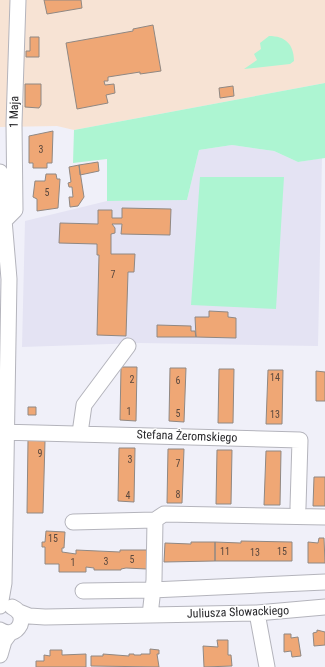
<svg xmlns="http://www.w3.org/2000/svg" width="325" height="667" font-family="'Roboto Condensed',sans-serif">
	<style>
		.commercial { fill: #f7e3d4 }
		.built { fill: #e4e3f3 }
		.green { fill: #adf5d2 }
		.building { fill: #efa775; stroke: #908883 }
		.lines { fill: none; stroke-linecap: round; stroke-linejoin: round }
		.minor-casing { stroke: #b4b4bc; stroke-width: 17 }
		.minor { stroke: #fff; stroke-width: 15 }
		.labels { text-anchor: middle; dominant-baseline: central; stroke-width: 3; stroke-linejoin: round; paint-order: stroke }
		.number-label { font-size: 10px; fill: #5a483e }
		.street-label { font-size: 12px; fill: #28282b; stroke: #fefefe }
	</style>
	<rect width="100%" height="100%" fill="#f0f0f9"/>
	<path class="commercial" d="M0,0H325V83L74,130L57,126L0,127Z"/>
	<path class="built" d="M232,145L274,151L298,162L322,158L318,346L140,343L22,347L25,221L107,201L187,200L199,150Z"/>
	<path class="green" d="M269,36C285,36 294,44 294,61L290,64L244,69L257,60L254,54L261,49L260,43Z
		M325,83V158L298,162L274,151L232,145L199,150L187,200L107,201V159L73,163L74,130Z
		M200,177H284L276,309L191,305Z"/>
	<path class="building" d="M44,0H81L82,8L47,14Z
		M153,25L161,71L140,74V72L108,77V81H104L105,85L114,84L115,93L106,95L108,103L77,109L66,43L133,31V29Z
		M30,37H39V57H26V51H30Z
		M25,84H41V105L39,108L25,107Z
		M233,86L234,96L220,98L219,88Z
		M53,131L52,163H47V168H33V163H29V136Z
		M98,162L99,171L80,175L79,165Z
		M79,165L84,197L78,206L70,207L69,197H73L72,187H69L68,183L71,182L69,167Z
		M46,174H56L57,179H60L58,208L37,211V199L33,197L35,181H45Z
		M122,208L171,209L170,235L121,234L122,224H112L115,228V233L111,234V254H135L134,272H128L126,336L97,335L99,255H97V244L59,243L60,223L98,224V210H112V218H122Z
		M209,311L228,312V317L236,318V338L196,337L195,317H209Z
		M157,325L191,326V331H195L196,337H157Z
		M121,367H137L136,421L120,420Z
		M170,368H186L184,422L169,421Z
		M219,369H234L233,423H218Z
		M268,370H283L282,424H266Z
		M316,371L325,372V401H316Z
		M28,407H36V415H28Z
		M28,440L45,441L43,513H27Z
		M119,448H135L134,502L118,501Z
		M168,449H184L182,503H167Z
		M217,450H232L231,504H216Z
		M266,451H281L280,505H264Z
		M314,477H325V506H313Z
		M46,531L65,532L64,548H62V552L76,554V550L120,552V550H147V569L126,568L121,569V570H94V568L86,567V572H59V564H45V547H42V542H45Z
		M319,538H324L325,563H308V542L318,543Z
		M241,541L292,542V561H215V542L241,543Z
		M191,542H215V561L164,562L165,543L191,544Z
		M317,630L325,632V645L314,646L313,633L317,632Z
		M284,634H291V638L298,637L301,656L292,657L291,651L284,652Z
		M217,640H228V655H231L232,666L204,667L203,646L218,647Z
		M150,649L159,650V654H157L159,667L91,666V656H103V654L129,656V654H134V655H141V654H150Z
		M50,650H62V655L86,654V667H36V661H44V655L50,656Z"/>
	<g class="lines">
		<defs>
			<path id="minor" d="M0,172L9,279L4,583L0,606
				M5,220L15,210L14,124L18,0
				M0,432L300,440L298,507
				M80,433L84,405L128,346
				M73,522L155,520L164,514L325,517
				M83,591L152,590L325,582
				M19,612L29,616L45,617L257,613L325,607
				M257,613L267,667
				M150,615L154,580L155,520
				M0,630C8,635 16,633 20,625C23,617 20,611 12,607
				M0,655L4,641L10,633"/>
		</defs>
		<use href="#minor" class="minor-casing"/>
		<use href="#minor" class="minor"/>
	</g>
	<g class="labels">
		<g class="number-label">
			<text x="41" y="149">3</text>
			<text x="47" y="192">5</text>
			<text x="113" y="274">7</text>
			<text x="275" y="377">14</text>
			<text x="132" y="379">2</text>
			<text x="178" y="380">6</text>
			<text x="129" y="411">1</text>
			<text x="178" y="413">5</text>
			<text x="275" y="414">13</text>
			<text x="40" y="453">9</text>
			<text x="130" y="459">3</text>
			<text x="178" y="463">7</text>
			<text x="178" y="494">8</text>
			<text x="128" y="495">4</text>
			<text x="53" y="538">15</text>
			<text x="225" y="551">11</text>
			<text x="282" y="551">15</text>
			<text x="255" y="552">13</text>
			<text x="132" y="559">5</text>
			<text x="106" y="561">3</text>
			<text x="73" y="562">1</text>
		</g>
		<g class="street-label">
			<text transform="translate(14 112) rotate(-89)">1 Maja</text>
			<text transform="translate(187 436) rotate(2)">Stefana Żeromskiego</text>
			<text transform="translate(238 612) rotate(-2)">Juliusza Słowackiego</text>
		</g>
	</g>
</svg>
